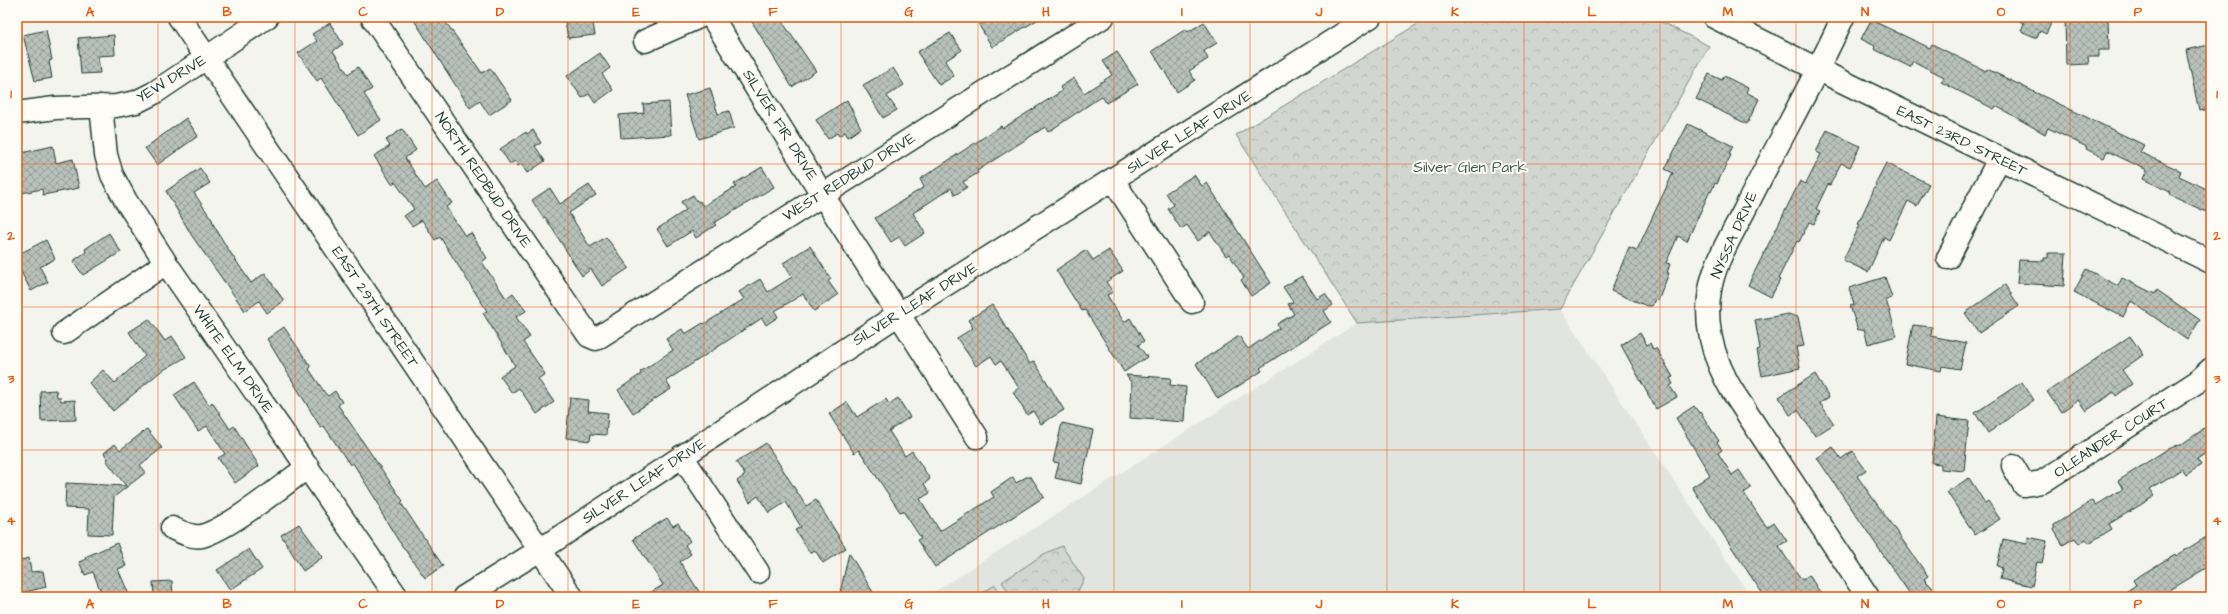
<svg xmlns="http://www.w3.org/2000/svg" width="2228" height="614" font-family="'Architects Daughter',sans-serif">
	<style>
		.built { fill: #e2e5df }
		.park { fill: url(#park-crowns); stroke: #788a82 }
		.garden { fill: #d1d6d1; stroke: #788a82 }
		.building { fill: url(#building-cross-hatch); stroke: #1f3d34 }
		.lines { fill: none; stroke-linecap: round; stroke-linejoin: round }
		.minor-casing { stroke: #1f3d34; stroke-width: 25 }
		.major-casing { stroke: #1f3d34; stroke-width: 25 }
		.minor { stroke: #fdfcf7; stroke-width: 22 }
		.major { stroke: #fdfcf7; stroke-width: 22 }
		.grid { fill: none; stroke: #e8590c; stroke-width: 1; stroke-opacity: 0.55 }
		.labels { text-anchor: middle; dominant-baseline: central; stroke-width: 4; stroke-linejoin: round; paint-order: stroke }
		.street-label { font-size: 15px; fill: #1f3d34; stroke: #fdfcf7 }
		.park-label { font-size: 15px; fill: #435c53; stroke: #fdfcf7 }
		.neatline { fill: none; stroke: #e8590c; stroke-width: 1.5 }
		.grid-label { font-size: 13px; text-anchor: middle; font-weight: bold; fill: #e8590c }
	</style>
	<defs>
		<pattern id="park-crowns" width="20" height="18" patternUnits="userSpaceOnUse"><rect width="20" height="18" fill="#d1d6d1"/><path d="M2 6a3 3 0 1 1 6 0M12 15a3 3 0 1 1 6 0" fill="none" stroke="#b3b9b4"/></pattern>
		<pattern id="building-cross-hatch" width="8" height="8" patternUnits="userSpaceOnUse"><rect width="8" height="8" fill="#b9c1bb"/><path d="M0 0l8 8M0 8l8-8" fill="none" stroke="#969e99"/></pattern>
	</defs>
	<rect width="100%" height="100%" fill="#f4f4ef"/>
	<filter id="ink" filterUnits="userSpaceOnUse"><feTurbulence type="fractalNoise" baseFrequency=".025" numOctaves="2"/><feDisplacementMap in="SourceGraphic" scale="8" xChannelSelector="R" yChannelSelector="G"/><feConvolveMatrix kernelMatrix="1 2 1 2 8 2 1 2 1" color-interpolation-filters="sRGB"/></filter>
	<g filter="url(#ink)">
		<path class="built" d="M1560,309L1751,597H926L1357,323Z"/>
		<path class="park" d="M1429,17H1652L1709,46L1560,309L1357,323L1236,135Z
			M1062,546L1084,579L1075,597H1012L1002,582L1044,554Z"/>
		<path class="garden" d="M995,585L1003,597H976Z"/>
		<path class="building" d="M412,17H442L482,73L490,68L512,100L489,115L480,101L470,108Z
			M564,17H592L595,35L568,38Z
			M749,17H779L816,71L792,87Z
			M993,17H1042L992,47L979,25Z
			M2010,17H2054L2046,34L2040,31L2037,38L2021,31L2024,23Z
			M2065,17H2108L2109,50H2099V57H2088L2089,64L2066,65Z
			M1871,20L1930,48L1932,44L1986,71L1987,69L2144,145L2140,152L2181,171L2179,176L2211,191V214L2169,195L2170,192L2143,179L2147,170L2107,151L2104,158L2086,149L2087,147L2048,128L2045,134L1996,106L1994,109L1941,82L1944,77L1913,61L1910,67L1874,49L1875,46L1861,39Z
			M1204,22L1217,43L1204,51L1208,59L1189,71L1195,80L1177,92L1152,51L1186,29L1188,32Z
			M330,23L343,44L333,51L348,74L358,67L372,89L364,94L381,120L358,135L321,78L317,81L298,53L317,41L312,34Z
			M46,30L52,60L49,61L52,78L35,81L23,35Z
			M950,33L962,50L945,61L954,76L939,85L917,52Z
			M114,35L115,55L98,56L100,73L81,74L78,38Z
			M2209,45L2211,54V109L2199,111L2186,50Z
			M1117,52L1138,84L1106,103L1102,96L1048,132L1045,127L977,171L978,173L963,182L967,187L955,195L951,188L913,213L925,233L905,246L899,237L891,242L875,218L924,187L920,179L1001,126L1003,128L1062,91L1060,87L1074,78L1084,93L1112,75L1103,61Z
			M600,53L610,68L602,74L613,90L595,103L589,94L582,98L567,76Z
			M893,68L904,85L887,96L897,110L883,118L863,85Z
			M1709,74L1722,80L1724,76L1748,88L1746,92L1759,99L1747,124L1696,99Z
			M710,88L718,114L729,111L734,128L699,139L685,95Z
			M847,100L861,128L848,137L845,132L839,136L837,133L828,139L816,120Z
			M669,102L671,135L621,138L619,115L644,113L643,104Z
			M186,118L198,136L157,165L145,148Z
			M1688,124L1733,146L1729,154L1731,155L1717,184L1715,183L1711,192L1710,191L1687,241L1678,236L1666,263L1670,264L1667,273H1669L1658,301L1655,299L1652,306H1647L1611,291L1629,247L1637,250L1673,173L1665,169Z
			M402,129L416,150L405,158L425,189L437,181L452,203L446,207L465,236L471,233L487,258L482,262L506,298L513,293L526,311L516,317L530,337L523,342L545,374L538,379L554,402L537,414L519,388L512,393L500,376L515,366L483,313L487,311L440,237L435,240L422,220L412,226L404,216L414,209L395,182L392,184L374,156L390,146L386,140Z
			M533,130L541,143L535,146L545,161L527,173L521,164L518,166L515,161L510,164L500,149L526,132L527,134Z
			M1827,130L1860,146L1850,167L1841,163L1830,185L1828,184L1816,209L1820,211L1814,224L1809,222L1799,242L1797,241L1778,279L1780,280L1771,297L1748,285L1800,181L1806,184L1821,154L1816,152Z
			M53,146L56,163L73,159L79,188L43,195L42,189L17,194V154Z
			M1886,163L1929,184L1917,206L1908,201L1889,240L1884,237L1868,272L1843,260L1860,225L1858,224L1876,185L1875,184Z
			M762,167L774,187L714,223L716,225L696,238L692,231L668,246L657,229L686,210L681,202L693,195L698,202L700,201L703,206L736,187L734,184Z
			M200,168L210,183L194,193L213,221L212,222L226,246L251,283L265,273L284,301L267,313L259,301L245,311L192,236L166,191Z
			M1194,175L1202,186L1207,183L1271,283L1251,296L1241,280L1244,278L1229,254L1226,256L1210,232L1198,241L1187,225L1181,229L1168,209L1174,205L1166,193Z
			M589,185L596,195L569,213L590,247L606,237L629,268L602,286L591,269L582,276L545,217L543,218L532,200L550,188L560,204Z
			M109,233L121,252L83,275L73,261L86,252L85,249Z
			M46,240L55,259L40,267L48,282L31,291L17,264V255Z
			M810,246L831,279L828,281L838,295L814,311L803,294L775,311L778,317L766,325L762,318L666,381L671,389L633,413L618,390L641,374L640,372L673,350L666,339L682,329L685,334L703,323L704,324L744,299L739,292L760,279L768,292L792,277L783,263Z
			M1086,250L1093,260L1109,250L1123,271L1106,282L1113,292L1107,295L1124,322L1130,318L1144,341L1138,345L1147,357L1124,372L1085,310L1082,311L1056,270Z
			M2048,253H2066L2064,286L2017,283L2019,260L2044,261V258H2048Z
			M2086,269L2118,286L2122,278L2155,294L2157,290L2200,320L2187,340L2131,301L2123,317L2074,292Z
			M1302,276L1317,299L1325,294L1333,305L1324,311L1331,322L1260,368L1262,371L1218,399L1196,364L1239,336L1248,349L1279,328L1277,324L1294,314L1288,304L1293,302L1283,287Z
			M1885,277L1892,298L1886,300L1897,336L1868,344L1864,329L1858,330L1850,306L1854,305L1849,288Z
			M2005,285L2019,306L1979,333L1965,313Z
			M992,305L1030,364L1034,361L1064,410L1041,424L1033,411L1027,415L1013,392L1019,388L1001,361L996,364L991,356L976,366L957,338L973,328L968,320Z
			M1788,314L1798,317L1804,346L1796,347L1800,368L1762,376L1757,350L1760,349L1755,320Z
			M149,319L165,341L172,336L186,357L160,372L113,411L89,383L103,370L115,383L145,356L129,332Z
			M1913,325L1932,327L1931,336L1966,343L1960,369L1942,366L1941,371L1905,364Z
			M284,327L311,367L309,369L325,393L328,396L335,391L342,402L338,405L403,501L401,503L443,566L425,578L398,540L379,509L381,508L353,463L350,465L324,426L321,428L267,339Z
			M1640,333L1647,345L1650,343L1653,349L1656,348L1673,377L1670,378L1673,384L1670,386L1677,397L1656,409L1621,345Z
			M2130,336L2143,355L2122,370L2132,384L2116,396L2114,392L2086,411L2078,400L2061,412L2047,392Z
			M1815,374L1829,397L1820,403L1834,424L1815,436L1798,410L1790,415L1779,397Z
			M1126,375L1171,378L1170,385L1186,387L1184,422L1130,418L1132,384Z
			M194,382L209,405L212,402L230,429L234,426L259,466L235,483L218,458L225,454L207,426L198,431L174,395Z
			M2022,382L2034,400L1988,433L1975,413Z
			M56,390L57,397H60L61,401L75,400L76,420L41,421L40,391Z
			M570,398L589,400L588,411L608,413L606,435L591,434L590,441L566,438Z
			M898,398L910,417L889,431L905,456L912,451L930,479L924,484L930,493L920,499L940,531L994,497L991,492L1013,477L1016,483L1026,477H1031L1044,497L935,567L917,540L921,538L903,511L900,512L859,450L854,453L829,414L847,402L857,417L886,399L889,404Z
			M1694,406L1699,413L1700,412L1719,441L1717,442L1722,450L1718,453L1732,475L1739,470L1751,488L1744,493L1761,519L1767,527L1774,522L1787,541L1779,546L1785,556L1802,580L1809,575L1823,597H1765L1752,578L1692,487L1710,475L1676,418Z
			M1936,417L1969,421L1964,471L1941,469V464L1932,463Z
			M1062,423L1093,430L1081,484L1055,478L1059,463L1053,462Z
			M2211,424V450L2197,459L2201,465L2186,475L2182,469L2150,489L2155,496L2109,524L2112,529L2089,543L2086,539L2079,544L2075,538L2063,545L2054,530V525L2093,500L2096,505L2123,489L2118,481L2166,450L2178,445L2179,446Z
			M147,429L162,448L140,465L146,472L114,497L112,535L88,534L89,509L65,508L66,483L126,486L106,460L108,459L104,453L115,444L120,450Z
			M766,443L806,506L816,500L846,548L823,563L815,550L810,553L795,530L801,527L786,502L769,513L758,496L750,502L737,481L745,475L736,462Z
			M1833,447L1841,459L1852,451L1866,470L1857,476L1928,576L1924,579L1942,597H1912L1817,458Z
			M1969,478L1985,503L1988,501L2000,519L1975,535L1947,492Z
			M667,518L673,526L678,523L690,541L685,545L691,554L680,562L700,593L693,597H643L663,585L633,539Z
			M299,524L323,557L303,571L281,535Z
			M2211,534V565L2162,595L2159,591L2149,597H2118L2136,585L2133,580L2175,554L2176,556Z
			M2028,537L2047,541L2042,563L2037,562L2032,586L2000,579L2002,568L1997,566L2003,539L2027,544Z
			M117,543L126,566L118,569L130,597H103L93,572L85,575L79,562L86,559L85,557Z
			M249,549L262,569L230,590L217,570Z
			M849,553L876,597H839Z
			M29,558L31,572L43,571L46,587L17,594V561Z
			M172,581L173,597H154L153,582Z"/>
		<g class="lines">
			<defs>
				<path id="minor" d="M372,17L589,336L596,339L1103,17
					M712,17L822,194L977,437
					M1714,17L1819,70L2211,262
					M1843,17C1813,83 1776,146 1744,211C1730,238 1712,266 1709,297C1705,330 1715,361 1731,389L1868,597
					M645,41L699,17
					M101,106L106,155L112,175L126,201L166,263L397,597
					M17,113L55,108L116,106L136,102L154,93L267,17
					M1113,180L1192,302
					M1948,258L1999,159
					M64,333L166,263
					M682,456L758,572
					M2013,466L2024,485L2042,482L2197,382L2211,369
					M172,528C181,532 192,538 202,536C232,527 281,486 308,467
					M464,597L540,550L899,314L1370,17"/>
				<path id="major" d="M179,17L572,597"/>
			</defs>
			<use href="#minor" class="minor-casing"/>
			<use href="#major" class="major-casing"/>
			<use href="#minor" class="minor"/>
			<use href="#major" class="major"/>
		</g>
	</g>
	<path class="grid" d="M158,17V597M295,17V597M432,17V597M568,17V597M704,17V597M841,17V597M978,17V597M1114,17V597M1250,17V597M1387,17V597M1524,17V597M1660,17V597M1796,17V597M1933,17V597M2070,17V597M17,164H2211M17,307H2211M17,450H2211"/>
	<g class="labels">
		<g class="street-label">
			<text transform="translate(171 79) rotate(-31)">YEW DRIVE</text>
			<text transform="translate(780 125) rotate(58)">SILVER FIR DRIVE</text>
			<text transform="translate(1189 132) rotate(-32)">SILVER LEAF DRIVE</text>
			<text transform="translate(1962 141) rotate(26)">EAST 23RD STREET</text>
			<text transform="translate(849 177) rotate(-32)">WEST REDBUD DRIVE</text>
			<text transform="translate(483 180) rotate(56)">NORTH REDBUD DRIVE</text>
			<text transform="translate(1734 235) rotate(-66)">NYSSA DRIVE</text>
			<text transform="translate(915 304) rotate(-32)">SILVER LEAF DRIVE</text>
			<text transform="translate(375 307) rotate(56)">EAST 29TH STREET</text>
			<text transform="translate(233 359) rotate(55)">WHITE ELM DRIVE</text>
			<text transform="translate(2111 438) rotate(-33)">OLEANDER COURT</text>
			<text transform="translate(644 481) rotate(-33)">SILVER LEAF DRIVE</text>
		</g>
		<g class="park-label">
			<text x="1470" y="167">Silver Glen Park</text>
		</g>
	</g>
	<rect width="2228" height="614" fill="none" stroke="#fdfcf7" stroke-width="44"/>
	<rect x="22" y="22" width="2184" height="570" class="neatline"/>
	<g class="grid-label">
		<text x="90" y="16">A</text>
		<text x="227" y="16">B</text>
		<text x="363" y="16">C</text>
		<text x="500" y="16">D</text>
		<text x="636" y="16">E</text>
		<text x="773" y="16">F</text>
		<text x="909" y="16">G</text>
		<text x="1046" y="16">H</text>
		<text x="1182" y="16">I</text>
		<text x="1319" y="16">J</text>
		<text x="1455" y="16">K</text>
		<text x="1592" y="16">L</text>
		<text x="1728" y="16">M</text>
		<text x="1865" y="16">N</text>
		<text x="2001" y="16">O</text>
		<text x="2138" y="16">P</text>
		<text x="11" y="98">1</text>
		<text x="2217" y="98">1</text>
		<text x="11" y="240">2</text>
		<text x="2217" y="240">2</text>
		<text x="11" y="383">3</text>
		<text x="2217" y="383">3</text>
		<text x="11" y="525">4</text>
		<text x="2217" y="525">4</text>
		<text x="90" y="608">A</text>
		<text x="227" y="608">B</text>
		<text x="363" y="608">C</text>
		<text x="500" y="608">D</text>
		<text x="636" y="608">E</text>
		<text x="773" y="608">F</text>
		<text x="909" y="608">G</text>
		<text x="1046" y="608">H</text>
		<text x="1182" y="608">I</text>
		<text x="1319" y="608">J</text>
		<text x="1455" y="608">K</text>
		<text x="1592" y="608">L</text>
		<text x="1728" y="608">M</text>
		<text x="1865" y="608">N</text>
		<text x="2001" y="608">O</text>
		<text x="2138" y="608">P</text>
	</g>
</svg>
